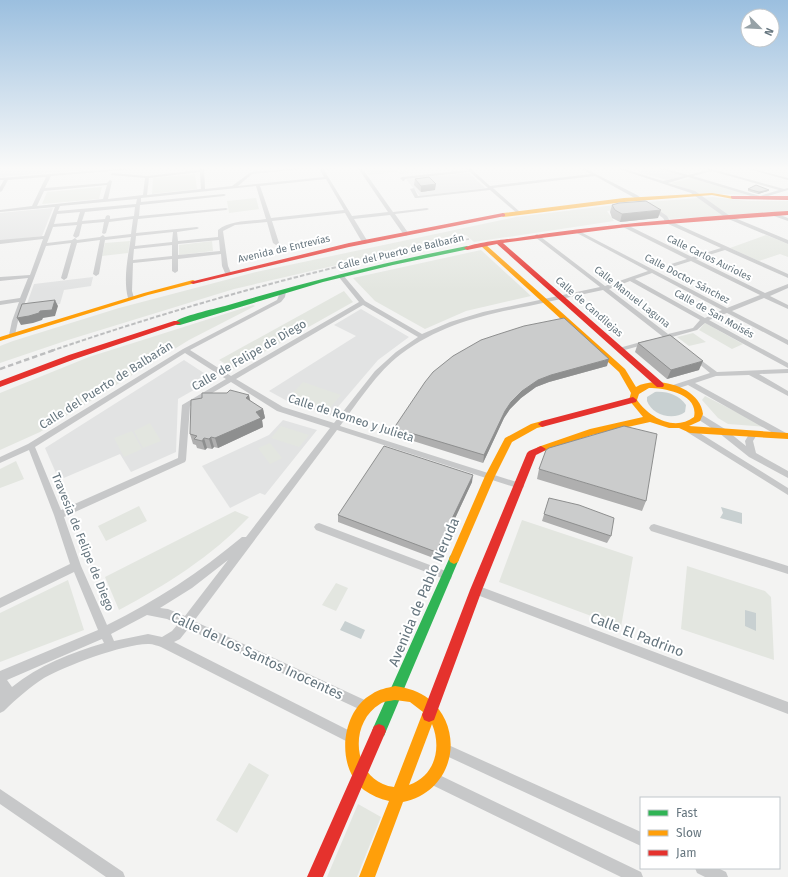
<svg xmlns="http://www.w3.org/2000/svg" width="788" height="877" font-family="'Fira Sans',sans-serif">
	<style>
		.built { fill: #e2e3e3 }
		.green { fill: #e3e6e0 }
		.water { fill: #c8d0d1 }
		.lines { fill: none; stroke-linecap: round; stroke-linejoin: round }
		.street { fill: #c7c8c9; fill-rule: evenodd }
		.fast { fill: #30b455; fill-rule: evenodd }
		.slow { fill: #ff9f0a; fill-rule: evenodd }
		.jam { fill: #e5322d; fill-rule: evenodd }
		.rail-far2 { stroke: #bdbebf; stroke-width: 1.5; stroke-dasharray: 3.5 1.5; stroke-linecap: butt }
		.rail-far1 { stroke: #bdbebf; stroke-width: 2; stroke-dasharray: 4.5 2; stroke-linecap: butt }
		.rail { stroke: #bdbebf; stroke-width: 2.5; stroke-dasharray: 5.5 3; stroke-linecap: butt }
		.wall { fill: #afafaf }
		.shaded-wall { fill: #8e8f8f }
		.building { fill: #cbcccc; stroke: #8e8f8f }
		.labels { text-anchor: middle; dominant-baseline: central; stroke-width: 4; stroke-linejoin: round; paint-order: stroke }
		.far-street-label { font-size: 10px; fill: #66767f; stroke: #fff }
		.street-label { font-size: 12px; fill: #66767f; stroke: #fff }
		.near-street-label { font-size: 14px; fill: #66767f; stroke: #fff }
	</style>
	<rect width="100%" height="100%" fill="#f3f3f2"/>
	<path class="built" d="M0,168H108L0,177Z
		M657,168L668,171L684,176L667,180L638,172L646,169L651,171Z
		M469,173L485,188L420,196L406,179Z
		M53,208L42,236L0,241V213Z
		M93,277L91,286L64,290L60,304L25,309L34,284Z
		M361,309L409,337L378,360L331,415L289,402L269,391L356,336L334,325Z
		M184,360L213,379L178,399L176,452L131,472L120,454L59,480L45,448Z
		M283,420L317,430L265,495L260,493L230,508L202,466L269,435Z"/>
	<path class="green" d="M364,168H394L398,172L407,171L409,173L400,174L398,172L369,175Z
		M195,174L197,189L152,194L153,178Z
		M692,178L748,195H749L697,193L671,183Z
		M102,187L99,199L42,204L47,192Z
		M712,197L748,201H788V212L670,219L647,202Z
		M256,198L259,209L229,213L227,201Z
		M639,202L645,206L607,211L614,221L474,242L466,235L234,289L68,340L0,363V346L13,341L119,308L256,272L516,217Z
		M766,235L788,244V257L780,254L759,261L730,248Z
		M130,241L128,253L102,256L105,243Z
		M212,241L213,251L179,255V245Z
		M481,250L531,296L466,311L425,329L375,301L353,278Z
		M344,291L353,302L234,369L219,360Z
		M253,305L255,306L189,340L40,432L0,450V393L89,357Z
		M705,323L743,344L732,349L699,330Z
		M693,333L706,342L689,346L677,337Z
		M303,382L341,395L328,410L289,397Z
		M705,396L766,427L728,424L718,418L702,400Z
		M150,423L161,441L143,448L134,431Z
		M281,426L309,435L299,447L271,438Z
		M132,431L142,449L124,457L114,438Z
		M270,443L282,458L270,464L258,448Z
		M16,461L24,479L0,488V469Z
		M139,506L147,521L106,541L98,526Z
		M235,511L249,517C211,557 166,585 119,610L105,577Z
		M522,520L633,557L621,627L499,582Z
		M687,566L765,591L771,597L774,660L681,629Z
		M68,580L84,630L0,662V613Z
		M336,583L348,588L336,611L322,605Z
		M249,763L269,775L237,833L216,820Z
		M358,804L381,817L357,877H327Z"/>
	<path class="water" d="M655,392C667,391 679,395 686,405L685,412C673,421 652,415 647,401V397Z
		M721,507L742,513V524L720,518L723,513Z
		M745,610L756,613V631L745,626Z
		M345,621L365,630L361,639L340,630Z"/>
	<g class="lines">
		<path class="street" d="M127,168H138L136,169L51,176L45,188L107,183L110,180L112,181L108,199L143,195L145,178L111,175L112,173L147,176L200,170V168H204L205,189L232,186L251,172L301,168H312L252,174L238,186L324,177L319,168H337L335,169L324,170L352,216L388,212L358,168H362L393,212L427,208L429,209L427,210L395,214L409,234L406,236L404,235L390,215L354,219L368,242L365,244L362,242L345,213L272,221L279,243L276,245L273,243L267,222L235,225L223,231L228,266L231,273L230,274L225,273L222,266L221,254L178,259V271L175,273L172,271V259L133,263L132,291L134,298L131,300L128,298C123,279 128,256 131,237L105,240L99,274L96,276L93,274L100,240L77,243L67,278L64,280L61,278L71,243L46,246L18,321L15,335L12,337L10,336L9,335L12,321L19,302L0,305V301L20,298L28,278L0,281V277L30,275L43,239L0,244V240L44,236L55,207L0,212V210L32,206L46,177L8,180L2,191L0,192V187L4,180H0V178ZM200,172L201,189L147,195L149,178ZM326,179L344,210L271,218L260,186ZM107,185L103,199L37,206L44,191ZM256,186L266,219C251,221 230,220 218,230V237L178,241L177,232L197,229L199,228L197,227L136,233L138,219L226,210L228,209L226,208L139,216L140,205L224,196L226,195L224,194L141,202V198ZM137,199L136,204L58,211L60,206ZM135,207L134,216L110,219V216L108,215L106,216L105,219L82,221L85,212ZM80,212L77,222L54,224L57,214ZM133,219L131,234L105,237L103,235L100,237L77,240L75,238L72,240L47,243L53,227L77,225L73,236L76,238L79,236L82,224L104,222L102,233L104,234L106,233L109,222ZM173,232L172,242L135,246L136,236ZM219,240L220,251L178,255V244ZM172,245V256L133,260L134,249Z
			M466,168H470L490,186L591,174L580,168H584L637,195L667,216L670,221L788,274V278L786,277L725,250L696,259L765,293L788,284V288L770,296L788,305V309L764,298L732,311L788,340V345L727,313L709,320L788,363V368L705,323L697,330L672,337L677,342L676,343C671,345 668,340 663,338L662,336L603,290C578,295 553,301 529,306C482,315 440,325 401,354C377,372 359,401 340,426L523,484L524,486L523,488H517L337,430L194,621L369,702L371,706L369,710L365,712L361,710L188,629L180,639L174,642L354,733L356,737L354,741L350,743L346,741L161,647C158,646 153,644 149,644C126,643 65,666 44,678C30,687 16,699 4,711L0,713V671L98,630L74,572L0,608V598L70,564L54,515L29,450L0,463V457L28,444L183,349L277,300L281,290L286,291L285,297L281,302L190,350L231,376L359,302L338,276L341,274L343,275L365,301L422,334L450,322L483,312L600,287L535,237V235L537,234L605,286L648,271L575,232V231L577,230L727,308L760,295L691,261L672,267H668V265L687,259L621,226V224H625L692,257L721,248L666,223L663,218L633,197L595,176L493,188L520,212V214H518L490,190L417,198H415L410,189L414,188L418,196L488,188L470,172L405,179L404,181H403L400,178L402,177L468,170ZM652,273L722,310L705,318L635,279ZM630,281L700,320L693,328L668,334L609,289ZM363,305L418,337L396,352L375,371L334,423L283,407L236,379ZM185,353L226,379L182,405L178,458L61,510L35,447ZM231,382L277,411L330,428L246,537H242C200,572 156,601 107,625L81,566L64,517L185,462L186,460L190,406ZM228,560L185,616L168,609L160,608L192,588ZM147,615L167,619L178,624L172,631L162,637L148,634L114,641L111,634ZM102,639L104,643C71,653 39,665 12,687L7,680Z
			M616,168H621L663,181L684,176L660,169L659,168H664L688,175L708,170L703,168H708L784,189L788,188V190L768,196L761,199L688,177L668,183L695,191L730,216L788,240V244L726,218L691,193ZM712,171L779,190L760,196L693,176Z
			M745,168H750L788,178V180Z
			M771,213H775L788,218V221L771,215Z
			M648,340L651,342L650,343L621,351L618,349L619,348Z
			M694,355L717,372L788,369V373L759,374L788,391V396L749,375L716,376L695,383L786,433L787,435L786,437H780L688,385L673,390H670L669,388L670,386L710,373L692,358L691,357Z
			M699,413L725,429L746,446L745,441L751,431H757L758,433L753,441L756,453L788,471V478L749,457L719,433L696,418L695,416Z
			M690,427L788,488V495L687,432L686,430Z
			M319,523L451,573L452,576L451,579L447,580L316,530L314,527L316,524Z
			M654,524L788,566V574L651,531L649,528L651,525Z
			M476,585L788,702V714L472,593L471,590L472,587Z
			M444,743L641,832V846L440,753L438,749L440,745Z
			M433,772L641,872L643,877H621L428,783L427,778L428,773Z
			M0,789L123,872L125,877H106L0,804Z
			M695,868H718L726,872L728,877H705L697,873Z"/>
		<path class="fast" d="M467,246L469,247V249L393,265L323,282L180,325H177L173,323C181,316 214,309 225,306C305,282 385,262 467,246Z
			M454,554L458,556L459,559L384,736L379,738L374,736L372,731L374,726L449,559L450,556Z"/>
		<path class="slow" d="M712,193L736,197L733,199L712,195L624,202L503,217L500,215L503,213L624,198Z
			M481,244H485L625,369L636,387C657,375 700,387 703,414L700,421L689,426L788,433V439L690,433L679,428H669L650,422L592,435L544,451H538L536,449L538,447L590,429L643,417L629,400L631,393L619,372L481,246ZM649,388C665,388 699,394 694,417C674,432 649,417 637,400L639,394Z
			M193,280L195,281V283L148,295L0,341V337L144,293Z
			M542,421L546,424L545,426L537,428L512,442L495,476L458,562L454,564L450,562L449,559L485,476L505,438L531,424Z
			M395,686C408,688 419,691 429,699C467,731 453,792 403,802L375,877H359L389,801C380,799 371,795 364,790C335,767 341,711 372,694C379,689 387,688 395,686ZM395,700L410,702L423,712L394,787C353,782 347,724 380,704C384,701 390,701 395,700ZM432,724C442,748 435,776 409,785Z"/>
		<path class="jam" d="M731,196H788V200L733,199L731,198Z
			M788,211V215L627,227L503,243L663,383L664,385L663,387H657L497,244L467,250L464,248C472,243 506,239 517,238C607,224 697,217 788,211Z
			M503,213L505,214V216L349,247L193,284L190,282L349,243Z
			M174,321H177L181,323L75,359L0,387V381L69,355Z
			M633,397L637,400L636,402L542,427L538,424L542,421Z
			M541,446L546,449L544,451L536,455L482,590L434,720L429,722L424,720L422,715L470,590L527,453L529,451Z
			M379,724L384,726L386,731L323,877H307L374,726Z"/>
		<path class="rail-far2" d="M422,248L469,239"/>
		<path class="rail-far1" d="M51,351C174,309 299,273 427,247"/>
		<path class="rail" d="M0,369L54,350"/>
	</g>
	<path class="wall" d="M415,179L435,190L421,192L414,185Z
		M748,189L769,190L768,191L758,194L748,191Z
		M612,205L658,218L620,222L612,218L610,212Z
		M496,335L607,366L549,382L536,387L521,398L510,409L504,418L483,463L394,435V428Z
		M638,343L699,370L667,379L635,352Z
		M202,398L250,401L263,409L265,418L262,420L263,427L218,448L214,447L212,449L207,448L205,450L197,448L196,445L193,444L190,434Z
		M539,469L646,501L642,511L537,479Z
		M472,482L436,559L338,522V515Z
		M549,498L611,536L607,543L542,521Z"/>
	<path class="shaded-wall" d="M436,184L435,190L421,192V186Z
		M769,190L768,191L758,194L759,192Z
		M661,210L658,218L620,222L622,214Z
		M55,300L58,306L55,316L43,318L42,320L33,323L21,325L17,318L40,311Z
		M609,359L607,366L549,382L536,387L521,398L510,409L504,418L483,463L484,455L505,411L511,402L522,391L538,380L551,375Z
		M703,361L699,370L667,379L671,370Z
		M249,395L251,404L246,398Z
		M263,409L265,418L262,420L263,427L218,448L215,438L256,412Z
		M211,437L214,447L212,449L209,439Z
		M204,438L207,448L205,450L202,441Z
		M473,475L472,482L436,559V552Z"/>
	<path class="building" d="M429,177L436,184L421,186L415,179Z
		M756,185L769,190L759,192L748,189Z
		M646,201L661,210L622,214L615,210L612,205L619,203Z
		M55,300L52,310L40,311L39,313L29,316L17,318L22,304Z
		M564,318L609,359L551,375L538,380L522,391L511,402L505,411L484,455L394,428L425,382L433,372L453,356L481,340L496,335L524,326Z
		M670,335L703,361L671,370L638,343Z
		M230,390L249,395L246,398L263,409L256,412L261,418L215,438L211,437L209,439L204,438L202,441L194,439L197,436L190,434L191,400L202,398V393H227Z
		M624,426L657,434L646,501L539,469L546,450L549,448Z
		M384,446L473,475L436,552L338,515Z
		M549,498L579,505L614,518L611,536L544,514Z"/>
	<linearGradient id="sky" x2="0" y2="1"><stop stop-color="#9bbfdf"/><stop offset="0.58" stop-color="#fafaf9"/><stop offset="1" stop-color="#fafaf9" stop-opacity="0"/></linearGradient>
	<rect width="788" height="290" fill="url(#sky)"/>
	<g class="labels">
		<g class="far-street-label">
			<text transform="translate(284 249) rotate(-13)">Avenida de Entrevías</text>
			<text transform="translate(401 252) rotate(-13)">Calle del Puerto de Balbarán</text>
			<text transform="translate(709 258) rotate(26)">Calle Carlos Aurioles</text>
			<text transform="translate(687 279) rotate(28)">Calle Doctor Sánchez</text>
			<text transform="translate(632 297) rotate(38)">Calle Manuel Laguna</text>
			<text transform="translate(589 307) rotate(41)">Calle de Candilejas</text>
			<text transform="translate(714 314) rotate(29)">Calle de San Moisés</text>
		</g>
		<g class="street-label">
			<text transform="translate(249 355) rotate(-30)">Calle de Felipe de Diego</text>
			<text transform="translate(106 385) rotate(-32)">Calle del Puerto de Balbarán</text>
			<text transform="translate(351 418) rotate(18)">Calle de Romeo y Julieta</text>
			<text transform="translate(83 542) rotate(68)">Travesía de Felipe de Diego</text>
		</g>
		<g class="near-street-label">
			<text transform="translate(424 592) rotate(-67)">Avenida de Pablo Neruda</text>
			<text transform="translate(637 635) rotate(21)">Calle El Padrino</text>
			<text transform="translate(257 656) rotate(25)">Calle de Los Santos Inocentes</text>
		</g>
	</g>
	<rect x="640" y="797" width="140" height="72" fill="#ffffff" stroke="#c2c8cc"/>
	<rect x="648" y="810" width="20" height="6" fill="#30b455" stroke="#c2c8cc"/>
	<text x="676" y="817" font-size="12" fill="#66767f">Fast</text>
	<rect x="648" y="830" width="20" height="6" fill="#ff9f0a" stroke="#c2c8cc"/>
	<text x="676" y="837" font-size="12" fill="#66767f">Slow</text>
	<rect x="648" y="850" width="20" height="6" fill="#e5322d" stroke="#c2c8cc"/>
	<text x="676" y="857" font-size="12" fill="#66767f">Jam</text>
	<g transform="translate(760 28) rotate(114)"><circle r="19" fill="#ffffff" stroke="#c2c8cc"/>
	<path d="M0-3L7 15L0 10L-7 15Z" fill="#97a2a7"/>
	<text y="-6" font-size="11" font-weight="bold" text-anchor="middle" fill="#66767f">N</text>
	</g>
</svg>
